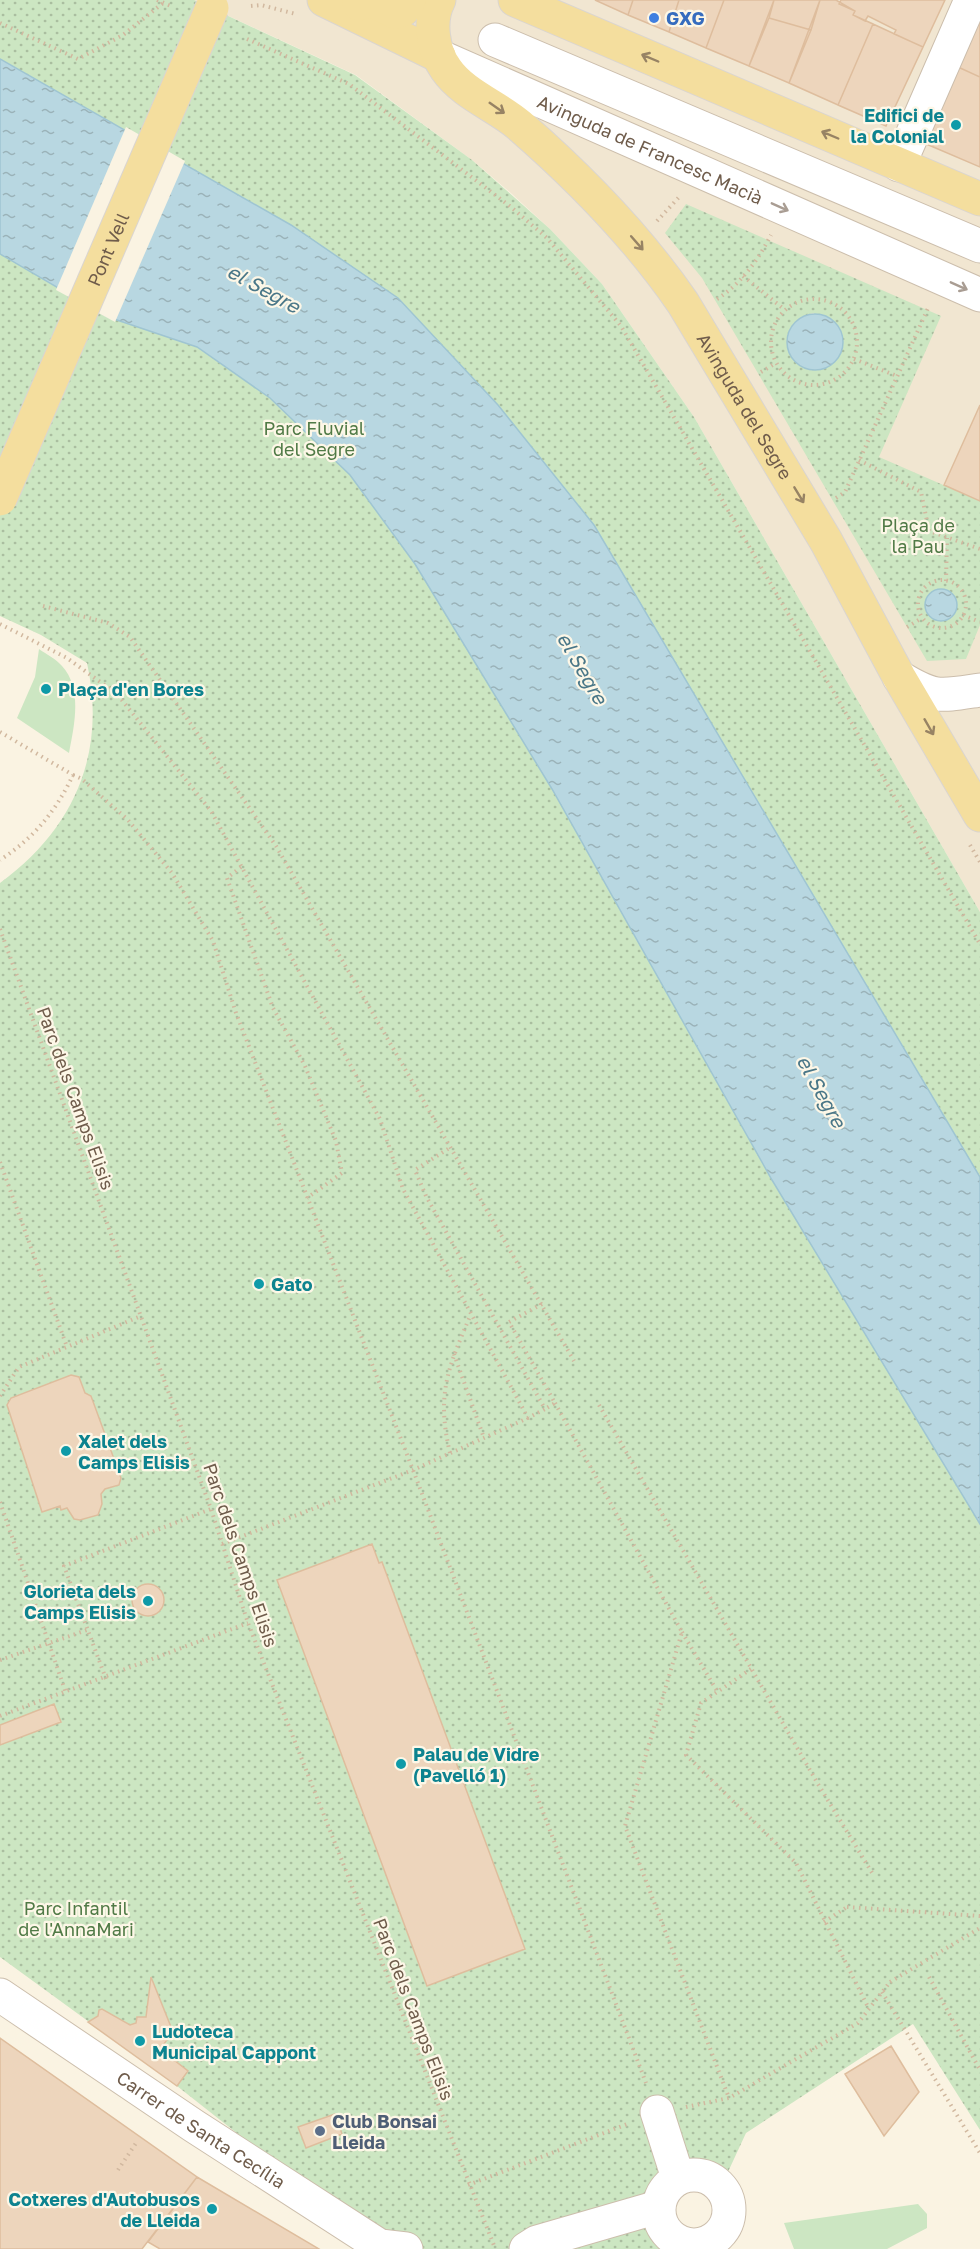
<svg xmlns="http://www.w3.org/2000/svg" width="980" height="2249" font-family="'Golos Text',sans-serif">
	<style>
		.residential { fill: #f1e6d1 }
		.green { fill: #cce6c2 }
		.park { fill: url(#park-dots); fill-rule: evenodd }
		.water { fill: url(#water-ripples); stroke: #9fc5d2; stroke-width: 1.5 }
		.pier { fill: #faf3e2 }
		.building { fill: #edd5bc; stroke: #debd9d; stroke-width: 1.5 }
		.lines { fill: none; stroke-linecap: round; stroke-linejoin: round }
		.minor-casing { stroke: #ccbeac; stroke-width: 35 }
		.major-casing { stroke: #dad5d0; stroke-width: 35 }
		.path { stroke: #d1b89f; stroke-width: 4; stroke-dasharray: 1.5 4.5; stroke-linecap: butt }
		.minor { stroke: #fff; stroke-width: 33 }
		.major { stroke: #f4de9e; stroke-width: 33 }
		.major-bridge-casing { stroke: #dad5d0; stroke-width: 35; stroke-linecap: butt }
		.path-bridge { stroke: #d1b89f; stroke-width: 4; stroke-dasharray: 1.5 4.5; stroke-linecap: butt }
		.major-bridge { stroke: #f4de9e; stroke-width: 33 }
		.oneway { stroke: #978364 }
		.oneway2 { stroke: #a99d93 }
		.shop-dot { fill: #3f7fe0; stroke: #fdf7e7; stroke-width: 2 }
		.culture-dot { fill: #0f9aa8; stroke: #fdf7e7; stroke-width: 2 }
		.service-dot { fill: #5c6f8a; stroke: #fdf7e7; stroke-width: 2 }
		.labels { text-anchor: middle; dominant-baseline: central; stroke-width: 4.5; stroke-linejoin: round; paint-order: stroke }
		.shop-label { font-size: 18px; font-weight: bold; fill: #366cbe; stroke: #fdf7e7; text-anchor: start }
		.culture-label { font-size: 18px; font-weight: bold; fill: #0d838f; stroke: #fdf7e7; text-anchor: start }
		.street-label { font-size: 18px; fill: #6f5c4b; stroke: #fdf7e7 }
		.park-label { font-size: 18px; fill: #507a46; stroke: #fdf7e7 }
		.service-label { font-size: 18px; font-weight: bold; fill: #4e5e75; stroke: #fdf7e7; text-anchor: start }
		.water-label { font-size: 20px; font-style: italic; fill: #4a7788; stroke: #fdf7e7 }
	</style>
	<defs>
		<pattern id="park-dots" width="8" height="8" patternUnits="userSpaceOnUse" patternTransform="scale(1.5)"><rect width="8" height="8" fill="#cce6c2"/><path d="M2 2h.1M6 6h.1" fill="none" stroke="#aabea0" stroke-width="1.8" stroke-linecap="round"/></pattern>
		<pattern id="water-ripples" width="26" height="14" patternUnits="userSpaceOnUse" patternTransform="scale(1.5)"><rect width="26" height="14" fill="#b8d7e1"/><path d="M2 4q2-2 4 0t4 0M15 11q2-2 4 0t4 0" fill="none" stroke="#9ab2b8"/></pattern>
	</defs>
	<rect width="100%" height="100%" fill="#faf3e2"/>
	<path class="residential" d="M194,0H980V912L694,417L602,284L550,229L512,194L472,160L356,75Z"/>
	<path class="green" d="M39,649C46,654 56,659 62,666C83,689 74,726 69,753L17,718L35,677Z
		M918,2204L927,2214V2228L887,2249H794L784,2223Z"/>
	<path class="park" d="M0,0H194L355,75L472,160L550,229L602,284L694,417L980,912V2130L913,2024L746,2133L721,2187C709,2177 698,2171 683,2178C634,2198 671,2249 719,2234L724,2249H384L177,2086L0,1957V883C74,829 107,753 87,663L41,635L0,616Z
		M686,204L941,316L879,457L980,501V625L966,659L927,661L702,278L665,233ZM814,313L821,370C780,370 774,321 814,313Z"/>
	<path class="water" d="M0,59L291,225L398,298L498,405L594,525L980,1177V1524L772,1180L552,789L415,564L350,475L270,398L197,347L108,317L0,254Z
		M787 342a28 28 0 1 1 56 0a28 28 0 1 1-56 0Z
		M925 605a16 16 0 1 1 32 0a16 16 0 1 1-32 0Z"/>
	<path class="pier" d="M126,127L185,161L115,322L56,290Z"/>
	<path class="building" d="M595,0H633L628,15Z
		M633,0H679L669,32L628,15Z
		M679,0H724L706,48L669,32Z
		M724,0H774L749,66L706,48Z
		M774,0H820L811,30L769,18Z
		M820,0H836L855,11L853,15L873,24L838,105L789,83Z
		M841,0H945L923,47L894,34L896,30L868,16L865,21L853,15L855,11L839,4Z
		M769,18L811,30L789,83L749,66Z
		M980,19V77L958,67Z
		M873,24L923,47L886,126L838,105Z
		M958,67L980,77V167L924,143Z
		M980,405V501L944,485Z
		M71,1375L79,1377L85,1393L91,1396L121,1478L119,1485L105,1489L101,1494L102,1504L98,1515L80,1520L74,1519L67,1508L61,1510L60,1506L42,1512L7,1405L11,1398Z
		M372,1544L379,1563L382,1562L525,1949L427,1986L277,1580Z
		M132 1600a16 16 0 1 1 32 0a16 16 0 1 1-32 0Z
		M54,1704L61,1722L0,1745V1725Z
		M151,1977L173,2032L160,2049L188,2071L177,2086L88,2022L98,2016L99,2010L102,2009L130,2025L136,2023L137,2017H146Z
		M0,2038L197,2177L142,2249H0Z
		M891,2046L919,2092L884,2136L845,2074Z
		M335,2114L342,2134L306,2148L298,2127Z
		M197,2177L319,2249H160L148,2242Z"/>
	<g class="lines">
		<defs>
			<g id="minor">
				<path d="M495,40L980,246"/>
				<path id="s1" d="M439,56L980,295"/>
				<path d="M899,165L971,0"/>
				<path d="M899,677C935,699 940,696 980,690"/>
				<path id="s2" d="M0,1995L194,2126L380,2246L406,2249"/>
				<path d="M657,2112L678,2178"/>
				<circle cx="694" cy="2210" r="35"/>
				<path d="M526,2249L537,2242L658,2207"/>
			</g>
			<g id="major">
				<path d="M324,0L439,56"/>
				<path id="s3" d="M439,0C428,21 433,51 446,69C463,94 497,106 519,125C580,178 637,236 683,303L826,541L899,677L980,815"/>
				<path d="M515,0L980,199"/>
				<path d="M359,4L371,0L395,12L403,10L409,0"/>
			</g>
		</defs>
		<use href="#minor" class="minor-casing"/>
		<use href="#major" class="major-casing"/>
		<path class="path" d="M157,0L171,6
			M251,6L261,5L296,14
			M0,23L78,59L123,35L163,3
			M247,39L349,84L511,207L547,238L621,326L980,944
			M657,221L681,195
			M743,276L785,310
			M771 342a43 43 0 1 1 86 0a43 43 0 1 1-86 0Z
			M717,299C741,284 758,260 771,235
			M854,359L897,376
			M761,372L776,363
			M859,460L921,492L929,531L980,549
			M836,498L845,492L929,306
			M918 604a24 24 0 1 1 48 0a24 24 0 1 1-48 0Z
			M946,581L947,538
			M43,606L108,623L130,637L276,846L574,1361
			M963,615L980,622
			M0,624L67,658L117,694L211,811L380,1119L403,1189L528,1418L545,1409L426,1196L415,1170L451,1147
			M907,627L922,618
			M0,732L73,775C56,811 34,838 0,860
			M73,775L82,779L128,820L172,873L213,941L236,1013L413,1470L646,2083
			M970,845L980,862
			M241,867L227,878L273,1008L305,1066L336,1141L342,1173L307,1198
			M0,929L211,1509L248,1623L495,2248
			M0,1162L67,1347
			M542,1304L509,1322L555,1403L545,1409
			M454,1354L484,1438
			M0,1396L19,1367L141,1316
			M555,1403L682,1632L625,1826L729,2098
			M599,1405L818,1784L874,1876
			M450,1453C436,1394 448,1368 471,1314
			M0,1502L66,1693
			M222,1544L413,1470L528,1418
			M682,1632L717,1691
			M0,1660L87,1630
			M751,1669L701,1703L686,1755L796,1863L869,2009
			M106,1679L64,1566L211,1509
			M0,1716L248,1623
			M824,1922L847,1907
			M929,1977L980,2070
			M882,1992L980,2153
			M686,2107L729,2098L858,2023L890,1982
			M118,2170L136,2143
			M468,2185L630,2123"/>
		<use href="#minor" class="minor"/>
		<use href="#major" class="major"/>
		<defs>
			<g id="major-bridge">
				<path id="s4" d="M0,499L212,8"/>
			</g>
		</defs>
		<use href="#major-bridge" class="major-bridge-casing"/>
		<path class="path-bridge" d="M847,1907L980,1916
			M890,1982L980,1928"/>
		<use href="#major-bridge" class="major-bridge"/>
	</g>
	<defs><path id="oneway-shaft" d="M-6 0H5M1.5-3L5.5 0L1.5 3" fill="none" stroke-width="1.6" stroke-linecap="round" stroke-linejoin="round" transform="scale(1.5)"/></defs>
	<g class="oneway">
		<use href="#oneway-shaft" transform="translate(650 58) rotate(-157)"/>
		<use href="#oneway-shaft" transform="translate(497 108) rotate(35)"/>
		<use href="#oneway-shaft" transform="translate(830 135) rotate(-157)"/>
		<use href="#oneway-shaft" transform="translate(637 243) rotate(49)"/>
		<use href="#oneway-shaft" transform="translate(799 495) rotate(59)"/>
		<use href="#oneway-shaft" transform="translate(929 727) rotate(60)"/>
	</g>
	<g class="oneway2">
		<use href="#oneway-shaft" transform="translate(780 207) rotate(24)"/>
		<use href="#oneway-shaft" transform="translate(959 286) rotate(24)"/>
	</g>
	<circle class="shop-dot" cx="654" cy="18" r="6"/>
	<g class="culture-dot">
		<circle cx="956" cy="125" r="6"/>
		<circle cx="46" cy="689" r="6"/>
		<circle cx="259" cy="1284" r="6"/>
		<circle cx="66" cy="1451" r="6"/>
		<circle cx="148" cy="1601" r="6"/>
		<circle cx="401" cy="1764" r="6"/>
		<circle cx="140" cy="2041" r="6"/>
		<circle cx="212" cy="2209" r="6"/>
	</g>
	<circle class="service-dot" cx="320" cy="2131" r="6"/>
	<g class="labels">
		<g class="shop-label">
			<text x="666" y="18">GXG</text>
		</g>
		<g class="culture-label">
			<text x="944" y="115" text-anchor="end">Edifici de<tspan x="944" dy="21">la Colonial</tspan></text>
			<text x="58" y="689">Plaça d'en Bores</text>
			<text x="271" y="1284">Gato</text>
			<text x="78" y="1441">Xalet dels<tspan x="78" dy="21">Camps Elisis</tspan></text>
			<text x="136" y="1591" text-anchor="end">Glorieta dels<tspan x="136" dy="21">Camps Elisis</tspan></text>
			<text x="413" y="1754">Palau de Vidre<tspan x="413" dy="21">(Pavelló 1)</tspan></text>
			<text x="152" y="2031">Ludoteca<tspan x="152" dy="21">Municipal Cappont</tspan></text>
			<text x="200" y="2199" text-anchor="end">Cotxeres d'Autobusos<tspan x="200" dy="21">de Lleida</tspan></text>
		</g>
		<g class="street-label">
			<text stroke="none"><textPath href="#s1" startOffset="231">Avinguda de Francesc Macià</textPath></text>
			<text stroke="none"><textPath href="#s4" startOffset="272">Pont Vell</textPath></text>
			<text stroke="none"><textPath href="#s3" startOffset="528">Avinguda del Segre</textPath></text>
			<text transform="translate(76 1098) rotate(70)">Parc dels Camps Elisis</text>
			<text transform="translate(241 1555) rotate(71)">Parc dels Camps Elisis</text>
			<text transform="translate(414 2009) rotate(69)">Parc dels Camps Elisis</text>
			<text stroke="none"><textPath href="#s2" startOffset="242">Carrer de Santa Cecília</textPath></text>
		</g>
		<g class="park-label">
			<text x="314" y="428">Parc Fluvial<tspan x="314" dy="21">del Segre</tspan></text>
			<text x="918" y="525">Plaça de<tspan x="918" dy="21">la Pau</tspan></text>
			<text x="76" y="1908">Parc Infantil<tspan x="76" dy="21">de l'AnnaMari</tspan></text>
		</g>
		<g class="service-label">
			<text x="332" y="2121">Club Bonsai<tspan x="332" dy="21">Lleida</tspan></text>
		</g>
		<g class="water-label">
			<text transform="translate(264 288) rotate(29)">el Segre</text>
			<text transform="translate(583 668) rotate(60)">el Segre</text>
			<text transform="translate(822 1091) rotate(61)">el Segre</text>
		</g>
	</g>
</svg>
